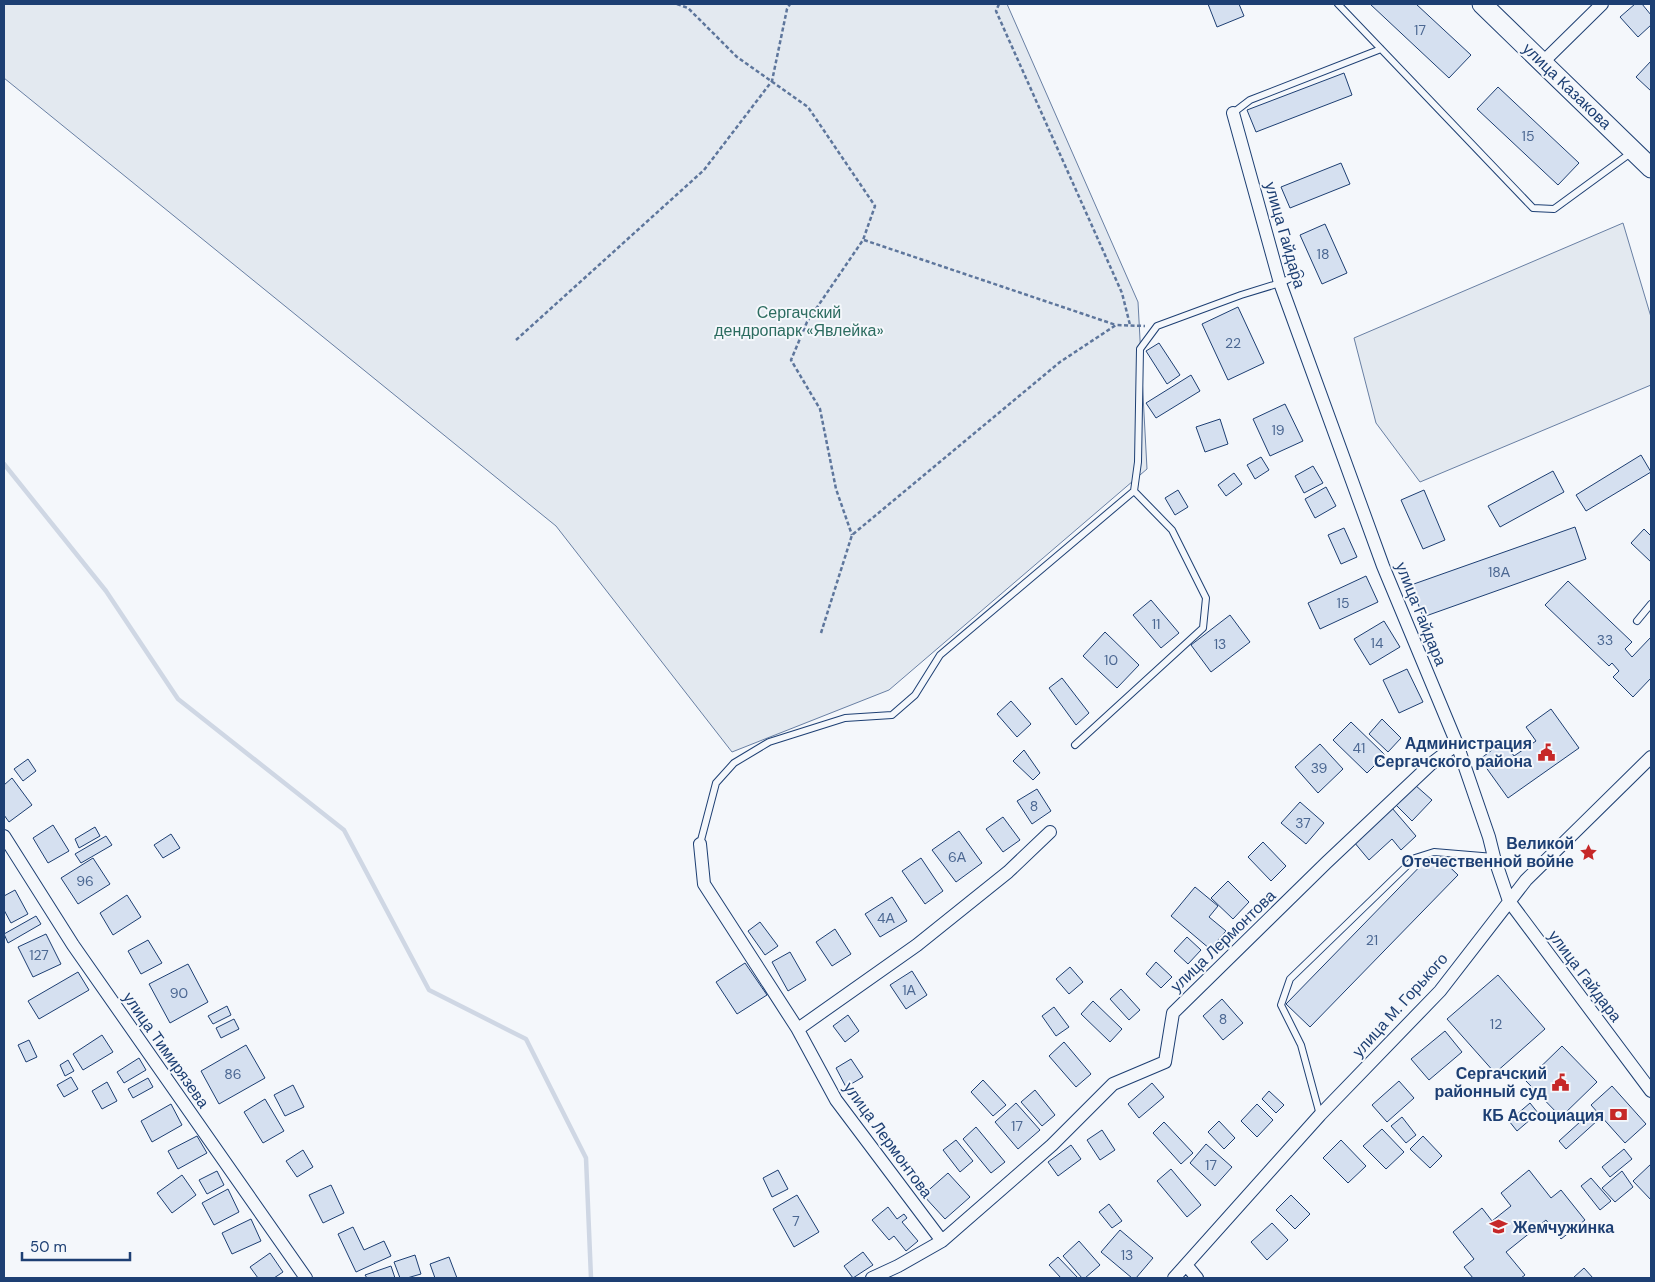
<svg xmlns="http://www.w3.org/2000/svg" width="1655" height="1282" font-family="'DM Sans',sans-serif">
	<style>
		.green { fill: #e3e9f0; stroke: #687fa3 }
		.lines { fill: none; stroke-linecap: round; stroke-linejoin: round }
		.stream { stroke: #cfd7e4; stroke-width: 4.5 }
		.building { fill: #d5e0f0; stroke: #1d3f73 }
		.service-casing { stroke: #1d3f73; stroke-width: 8 }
		.minor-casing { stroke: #1d3f73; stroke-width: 14 }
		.secondary-casing { stroke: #1d3f73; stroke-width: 21 }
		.path { stroke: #5e769c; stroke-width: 2.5; stroke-dasharray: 4 2.5; stroke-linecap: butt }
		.service { stroke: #f4f7fb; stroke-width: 6 }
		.minor { stroke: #f4f7fb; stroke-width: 12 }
		.secondary { stroke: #f4f7fb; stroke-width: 19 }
		.labels { text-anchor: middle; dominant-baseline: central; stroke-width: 4; stroke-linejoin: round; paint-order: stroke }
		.number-label { font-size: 14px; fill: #4b6792 }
		.street-label { font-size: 16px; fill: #1d3f73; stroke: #f4f7fb }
		.park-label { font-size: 16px; fill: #2c6c60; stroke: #f4f7fb }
		.poi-label { font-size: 16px; font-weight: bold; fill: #1d3f73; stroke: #f4f7fb; text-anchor: end }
	</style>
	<rect width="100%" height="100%" fill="#f4f7fb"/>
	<path class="green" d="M4,4H1007L1138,302L1147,469L889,690L732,752L556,526L4,78Z
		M1623,223L1651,317V385L1420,482L1376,423L1354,338Z"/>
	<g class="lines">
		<path class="stream" d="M4,464L106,591L178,699L344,830L429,990L526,1039L586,1158L591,1278"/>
	</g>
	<path class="building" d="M1208,4H1239L1244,16L1217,27Z
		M1370,4H1416L1471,55L1449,78Z
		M1635,4H1642L1651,15V25L1638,37L1620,17Z
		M1651,61V91L1636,77Z
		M1344,73L1352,95L1256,132L1247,110Z
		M1498,87L1579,163L1558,185L1477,109Z
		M1341,163L1350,184L1290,208L1281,187Z
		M1325,224L1347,273L1322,284L1300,235Z
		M1238,307L1264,363L1228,380L1202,324Z
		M1159,343L1180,375L1167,384L1146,351Z
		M1191,375L1200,391L1156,418L1146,403Z
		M1285,404L1303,441L1270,456L1253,419Z
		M1220,419L1228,444L1205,452L1196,427Z
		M1641,455L1651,472L1586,511L1576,495Z
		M1261,457L1269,470L1255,479L1247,465Z
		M1313,466L1323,483L1304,493L1295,476Z
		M1553,471L1564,492L1500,527L1488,506Z
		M1234,473L1242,484L1226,496L1218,485Z
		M1326,487L1336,506L1315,518L1305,499Z
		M1178,490L1188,507L1175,515L1165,498Z
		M1424,490L1445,540L1423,549L1401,500Z
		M1575,527L1586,559L1423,617L1411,585Z
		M1344,528L1357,557L1341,564L1328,535Z
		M1644,529L1651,536V562L1631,543Z
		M1366,576L1378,602L1320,629L1308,603Z
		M1568,581L1632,642L1625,649L1632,657L1651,637V678L1633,697L1613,677L1619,671L1612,663L1609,666L1545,605Z
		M1151,600L1179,633L1161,648L1133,615Z
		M1230,615L1250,642L1211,672L1191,645Z
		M1384,621L1400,647L1370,665L1354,639Z
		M1105,632L1139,665L1117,688L1083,656Z
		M1407,669L1423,702L1399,713L1383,680Z
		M1062,678L1089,713L1076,725L1049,688Z
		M1011,701L1031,724L1017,737L997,714Z
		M1551,709L1579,748L1508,798L1480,759L1504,741L1514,756L1536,741L1526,727Z
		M1382,719L1401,738L1388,752L1369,734Z
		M1351,722L1385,755L1367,773L1333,740Z
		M1320,744L1343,769L1318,793L1295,767Z
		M1024,750L1040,773L1033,780L1013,761Z
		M28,759L36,771L23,781L14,769Z
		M12,778L32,805L9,822L4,815V785Z
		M1415,785L1432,800L1412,821L1396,805Z
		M1037,789L1051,811L1032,824L1017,801Z
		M1300,802L1324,823L1306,844L1281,823Z
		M1392,808L1416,836L1401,850L1392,839L1369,860L1354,842Z
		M1003,817L1020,840L1003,852L986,829Z
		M53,825L69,851L48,863L33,838Z
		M95,827L100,836L79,848L75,839Z
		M959,831L982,863L956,882L932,850Z
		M171,834L180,848L163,858L154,845Z
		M106,836L112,845L81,863L75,854Z
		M1263,842L1286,866L1271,881L1248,857Z
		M1434,852L1458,875L1310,1027L1286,1004Z
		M93,858L110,884L78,904L61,878Z
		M921,858L943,891L925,904L902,871Z
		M1228,881L1249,902L1233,919L1211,898Z
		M1195,887L1218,906L1209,917L1226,931L1210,949L1171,916Z
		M15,890L28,914L11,923L4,910V896Z
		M127,895L141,917L113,935L100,913Z
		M892,897L907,921L880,937L865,914Z
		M36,916L41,924L8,943L4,934Z
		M760,922L778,946L765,955L748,931Z
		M835,929L851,954L832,966L816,942Z
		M46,934L61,964L33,977L18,947Z
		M1187,937L1201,950L1188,964L1174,951Z
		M148,940L162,963L141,974L128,951Z
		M790,952L806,980L788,991L772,962Z
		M1156,962L1172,977L1161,988L1146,974Z
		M745,963L767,995L737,1014L716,982Z
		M188,964L208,1002L170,1023L149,984Z
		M1070,967L1083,982L1069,994L1056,979Z
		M912,971L927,995L906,1009L890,985Z
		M78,972L89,990L39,1019L28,1001Z
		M1498,975L1545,1029L1495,1073L1447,1019Z
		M1121,989L1140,1010L1129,1020L1110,999Z
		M1222,999L1243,1023L1223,1040L1203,1016Z
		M1093,1001L1122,1029L1110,1042L1081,1014Z
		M227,1006L231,1015L213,1024L208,1016Z
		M1054,1007L1069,1027L1056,1036L1042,1016Z
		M848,1015L859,1031L845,1042L833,1026Z
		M234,1019L239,1029L221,1038L216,1028Z
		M1445,1031L1462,1052L1429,1080L1411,1059Z
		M102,1035L113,1052L83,1070L73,1054Z
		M29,1040L37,1057L26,1062L18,1045Z
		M1064,1042L1091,1074L1076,1087L1049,1056Z
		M246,1045L265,1078L219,1104L201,1071Z
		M1562,1046L1597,1082L1561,1117L1526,1081Z
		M139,1058L146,1070L124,1083L117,1072Z
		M851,1059L863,1077L846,1087L836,1068Z
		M68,1060L74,1071L65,1076L60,1065Z
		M71,1077L78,1089L64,1097L57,1085Z
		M148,1078L153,1087L133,1098L128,1089Z
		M983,1080L1006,1105L993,1116L971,1092Z
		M1399,1081L1414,1098L1387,1122L1372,1105Z
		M107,1082L117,1101L102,1109L92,1091Z
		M1152,1083L1164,1097L1139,1118L1128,1104Z
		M293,1085L304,1107L285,1116L274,1095Z
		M1612,1086L1646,1124L1625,1143L1591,1105Z
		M1035,1090L1055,1115L1042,1126L1021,1102Z
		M1269,1091L1284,1105L1276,1113L1262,1099Z
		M265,1099L284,1131L263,1143L244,1112Z
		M1016,1103L1040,1130L1018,1149L995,1122Z
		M1530,1103L1538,1113L1517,1131L1509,1121Z
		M171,1104L182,1125L152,1142L141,1121Z
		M1257,1104L1273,1120L1257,1137L1241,1121Z
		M1591,1112L1598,1120L1566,1149L1559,1141Z
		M1402,1117L1416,1135L1406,1143L1391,1126Z
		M1219,1121L1235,1138L1224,1149L1208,1132Z
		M1164,1122L1193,1153L1181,1164L1153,1133Z
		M976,1127L1005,1162L991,1173L963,1139Z
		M1382,1129L1404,1152L1386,1169L1363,1146Z
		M1102,1130L1115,1150L1100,1160L1087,1140Z
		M197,1136L207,1153L178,1169L168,1151Z
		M1423,1136L1442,1156L1430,1168L1410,1149Z
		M956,1140L973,1161L960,1172L943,1150Z
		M1341,1140L1366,1166L1348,1183L1323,1158Z
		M1206,1144L1232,1167L1215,1186L1190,1163Z
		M1071,1145L1081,1159L1058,1176L1048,1162Z
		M1624,1149L1632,1159L1610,1177L1602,1167Z
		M303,1150L313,1167L297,1177L286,1161Z
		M1651,1164V1200L1633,1181Z
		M1171,1169L1201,1205L1187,1217L1157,1181Z
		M778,1170L788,1189L772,1197L763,1178Z
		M1529,1170L1551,1198L1561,1190L1585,1220L1561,1239L1546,1220L1506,1252L1525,1275L1521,1278H1473L1464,1267L1474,1259L1453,1232L1482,1208L1492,1221L1511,1206L1501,1193Z
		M217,1171L224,1185L207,1194L199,1180Z
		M1622,1171L1633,1187L1615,1202L1602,1188Z
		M948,1173L970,1197L945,1219L923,1195Z
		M182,1175L196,1195L172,1213L157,1193Z
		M1591,1178L1611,1201L1600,1210L1581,1186Z
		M331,1185L344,1213L323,1223L309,1195Z
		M228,1189L239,1212L214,1225L202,1203Z
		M797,1195L819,1232L794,1247L773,1209Z
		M1291,1195L1310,1214L1295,1229L1276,1210Z
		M1109,1204L1122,1221L1112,1228L1099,1212Z
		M888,1207L897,1219L904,1214L907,1218L902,1222L918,1241L906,1251L894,1236L889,1240L872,1220Z
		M251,1219L261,1241L232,1254L222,1233Z
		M1272,1223L1288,1240L1267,1260L1251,1242Z
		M353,1227L364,1250L384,1241L391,1256L356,1272L338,1234Z
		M1120,1230L1153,1258L1136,1278H1132L1101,1252Z
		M1079,1241L1100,1265L1085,1278H1082L1063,1256Z
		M863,1252L873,1265L853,1278L844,1266Z
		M270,1253L283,1272L274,1278H258L250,1267Z
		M415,1255L421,1274L407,1278H400L394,1262Z
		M449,1257L457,1278H435L430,1264Z
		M1058,1257L1078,1278H1061L1049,1265Z
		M391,1266L395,1278H367L365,1275Z
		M1584,1268L1593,1278H1573Z"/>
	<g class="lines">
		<defs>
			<path id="service" d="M1338,4L1533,208L1554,209L1632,152
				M1233,113L1250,100L1381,49
				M1637,621L1651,604
				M1075,745L1203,628L1206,598L1172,530L1134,491
				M700,844L716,783L734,763L769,742L845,718L892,715L915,695L940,655L1134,491L1138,462L1140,349L1157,326L1241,295L1280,283L1300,274
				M1320,1115L1301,1045L1281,1005L1290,979L1415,858L1434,852L1494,857"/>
			<path id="minor" d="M1542,63L1602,4
				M1233,113L1280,283L1383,566L1457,744L1489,837L1494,857L1509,901L1651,1091
				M4,836L73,945L306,1278
				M700,844L704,884L797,1028L836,1100L942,1241
				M798,1029L917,945L1008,872L1050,832
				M1187,1266L1197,1278
				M872,1278L898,1266L942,1241L1052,1145L1113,1084L1165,1062L1173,1013L1326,863L1431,764L1457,744
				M1174,1278L1320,1115L1440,991L1526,880L1651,757"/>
			<path id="secondary" d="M1482,4L1651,168"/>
		</defs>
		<use href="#service" class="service-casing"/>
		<use href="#minor" class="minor-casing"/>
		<use href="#secondary" class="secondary-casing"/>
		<path class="path" d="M677,4L688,8L737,57L808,107L875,206L863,240L807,322L791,360L820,409L836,489L852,535
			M999,4L996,11L1122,293L1130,325
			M864,240L1116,325
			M516,340L704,170L772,81L787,9L790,4
			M821,633L852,535L1060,362L1116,325L1145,326"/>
		<use href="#service" class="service"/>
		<use href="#minor" class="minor"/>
		<use href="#secondary" class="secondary"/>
	</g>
	<defs>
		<symbol id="civic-bare" viewBox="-9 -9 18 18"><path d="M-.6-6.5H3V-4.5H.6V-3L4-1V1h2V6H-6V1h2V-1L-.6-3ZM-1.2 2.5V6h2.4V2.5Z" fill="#c62828" stroke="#f4f7fb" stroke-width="2.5" paint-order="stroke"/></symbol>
		<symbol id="sight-bare" viewBox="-9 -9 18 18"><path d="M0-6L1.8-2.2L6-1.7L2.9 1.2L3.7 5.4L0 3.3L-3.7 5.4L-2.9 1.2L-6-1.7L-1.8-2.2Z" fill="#c62828" stroke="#f4f7fb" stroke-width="2.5" paint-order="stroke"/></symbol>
		<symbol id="bank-bare" viewBox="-9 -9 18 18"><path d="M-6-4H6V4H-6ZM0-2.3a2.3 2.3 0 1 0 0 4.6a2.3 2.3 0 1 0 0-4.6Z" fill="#c62828" stroke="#f4f7fb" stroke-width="2.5" paint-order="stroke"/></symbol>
		<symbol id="school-bare" viewBox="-9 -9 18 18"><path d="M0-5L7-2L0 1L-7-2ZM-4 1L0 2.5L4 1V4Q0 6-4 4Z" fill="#c62828" stroke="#f4f7fb" stroke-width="2.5" paint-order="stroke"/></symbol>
	</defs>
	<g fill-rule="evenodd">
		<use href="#civic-bare" x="1534" y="740" width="25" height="25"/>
		<use href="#sight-bare" x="1576" y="840" width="25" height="25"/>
		<use href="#civic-bare" x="1548" y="1070" width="25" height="25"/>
		<use href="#bank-bare" x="1606" y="1102" width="25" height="25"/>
		<use href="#school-bare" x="1486" y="1214" width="25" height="25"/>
	</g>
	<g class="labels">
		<g class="number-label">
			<text x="1420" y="30">17</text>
			<text x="1528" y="136">15</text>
			<text x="1323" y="254">18</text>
			<text x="1233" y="343">22</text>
			<text x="1278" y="430">19</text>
			<text x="1499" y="572">18А</text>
			<text x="1343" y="603">15</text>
			<text x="1156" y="624">11</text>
			<text x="1605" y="640">33</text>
			<text x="1377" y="643">14</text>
			<text x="1220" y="644">13</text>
			<text x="1111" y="660">10</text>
			<text x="1359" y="748">41</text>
			<text x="1319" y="768">39</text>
			<text x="1034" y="806">8</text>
			<text x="1303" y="823">37</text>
			<text x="957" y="857">6А</text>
			<text x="85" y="881">96</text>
			<text x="886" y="918">4А</text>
			<text x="1372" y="940">21</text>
			<text x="39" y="955">127</text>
			<text x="909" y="990">1А</text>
			<text x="179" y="993">90</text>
			<text x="1223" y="1019">8</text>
			<text x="1496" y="1024">12</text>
			<text x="233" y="1074">86</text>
			<text x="1017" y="1126">17</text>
			<text x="1211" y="1165">17</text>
			<text x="796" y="1221">7</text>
			<text x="1127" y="1255">13</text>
		</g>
		<g class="street-label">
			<text transform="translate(1567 86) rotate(44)">улица Казакова</text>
			<text transform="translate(1285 235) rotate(74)">улица Гайдара</text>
			<text transform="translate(1421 614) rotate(68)">улица Гайдара</text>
			<text transform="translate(1223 941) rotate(-44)">улица Лермонтова</text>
			<text transform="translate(1585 976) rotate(53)">улица Гайдара</text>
			<text transform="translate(1400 1005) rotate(-48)">улица М. Горького</text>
			<text transform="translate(166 1050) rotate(55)">улица Тимирязева</text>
			<text transform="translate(888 1140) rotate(54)">улица Лермонтова</text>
		</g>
		<g class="park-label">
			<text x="799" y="312">Сергачский<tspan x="799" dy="18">дендропарк «Явлейка»</tspan></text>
		</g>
		<g class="poi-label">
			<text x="1532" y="743">Администрация<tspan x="1532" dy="18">Сергачского района</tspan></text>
			<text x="1574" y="843">Великой<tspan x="1574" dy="18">Отечественной войне</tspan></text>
			<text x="1547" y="1073">Сергачский<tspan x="1547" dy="18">районный суд</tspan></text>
			<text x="1604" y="1115">КБ Ассоциация</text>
			<text x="1513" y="1227" text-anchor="start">Жемчужинка</text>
		</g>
	</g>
	<rect width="1655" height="1282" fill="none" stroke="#1d3f73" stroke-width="10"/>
	<path d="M22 1252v8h108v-8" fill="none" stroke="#1d3f73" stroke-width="2.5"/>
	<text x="30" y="1252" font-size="15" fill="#1d3f73" stroke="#f4f7fb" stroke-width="4" paint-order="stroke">50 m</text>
</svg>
